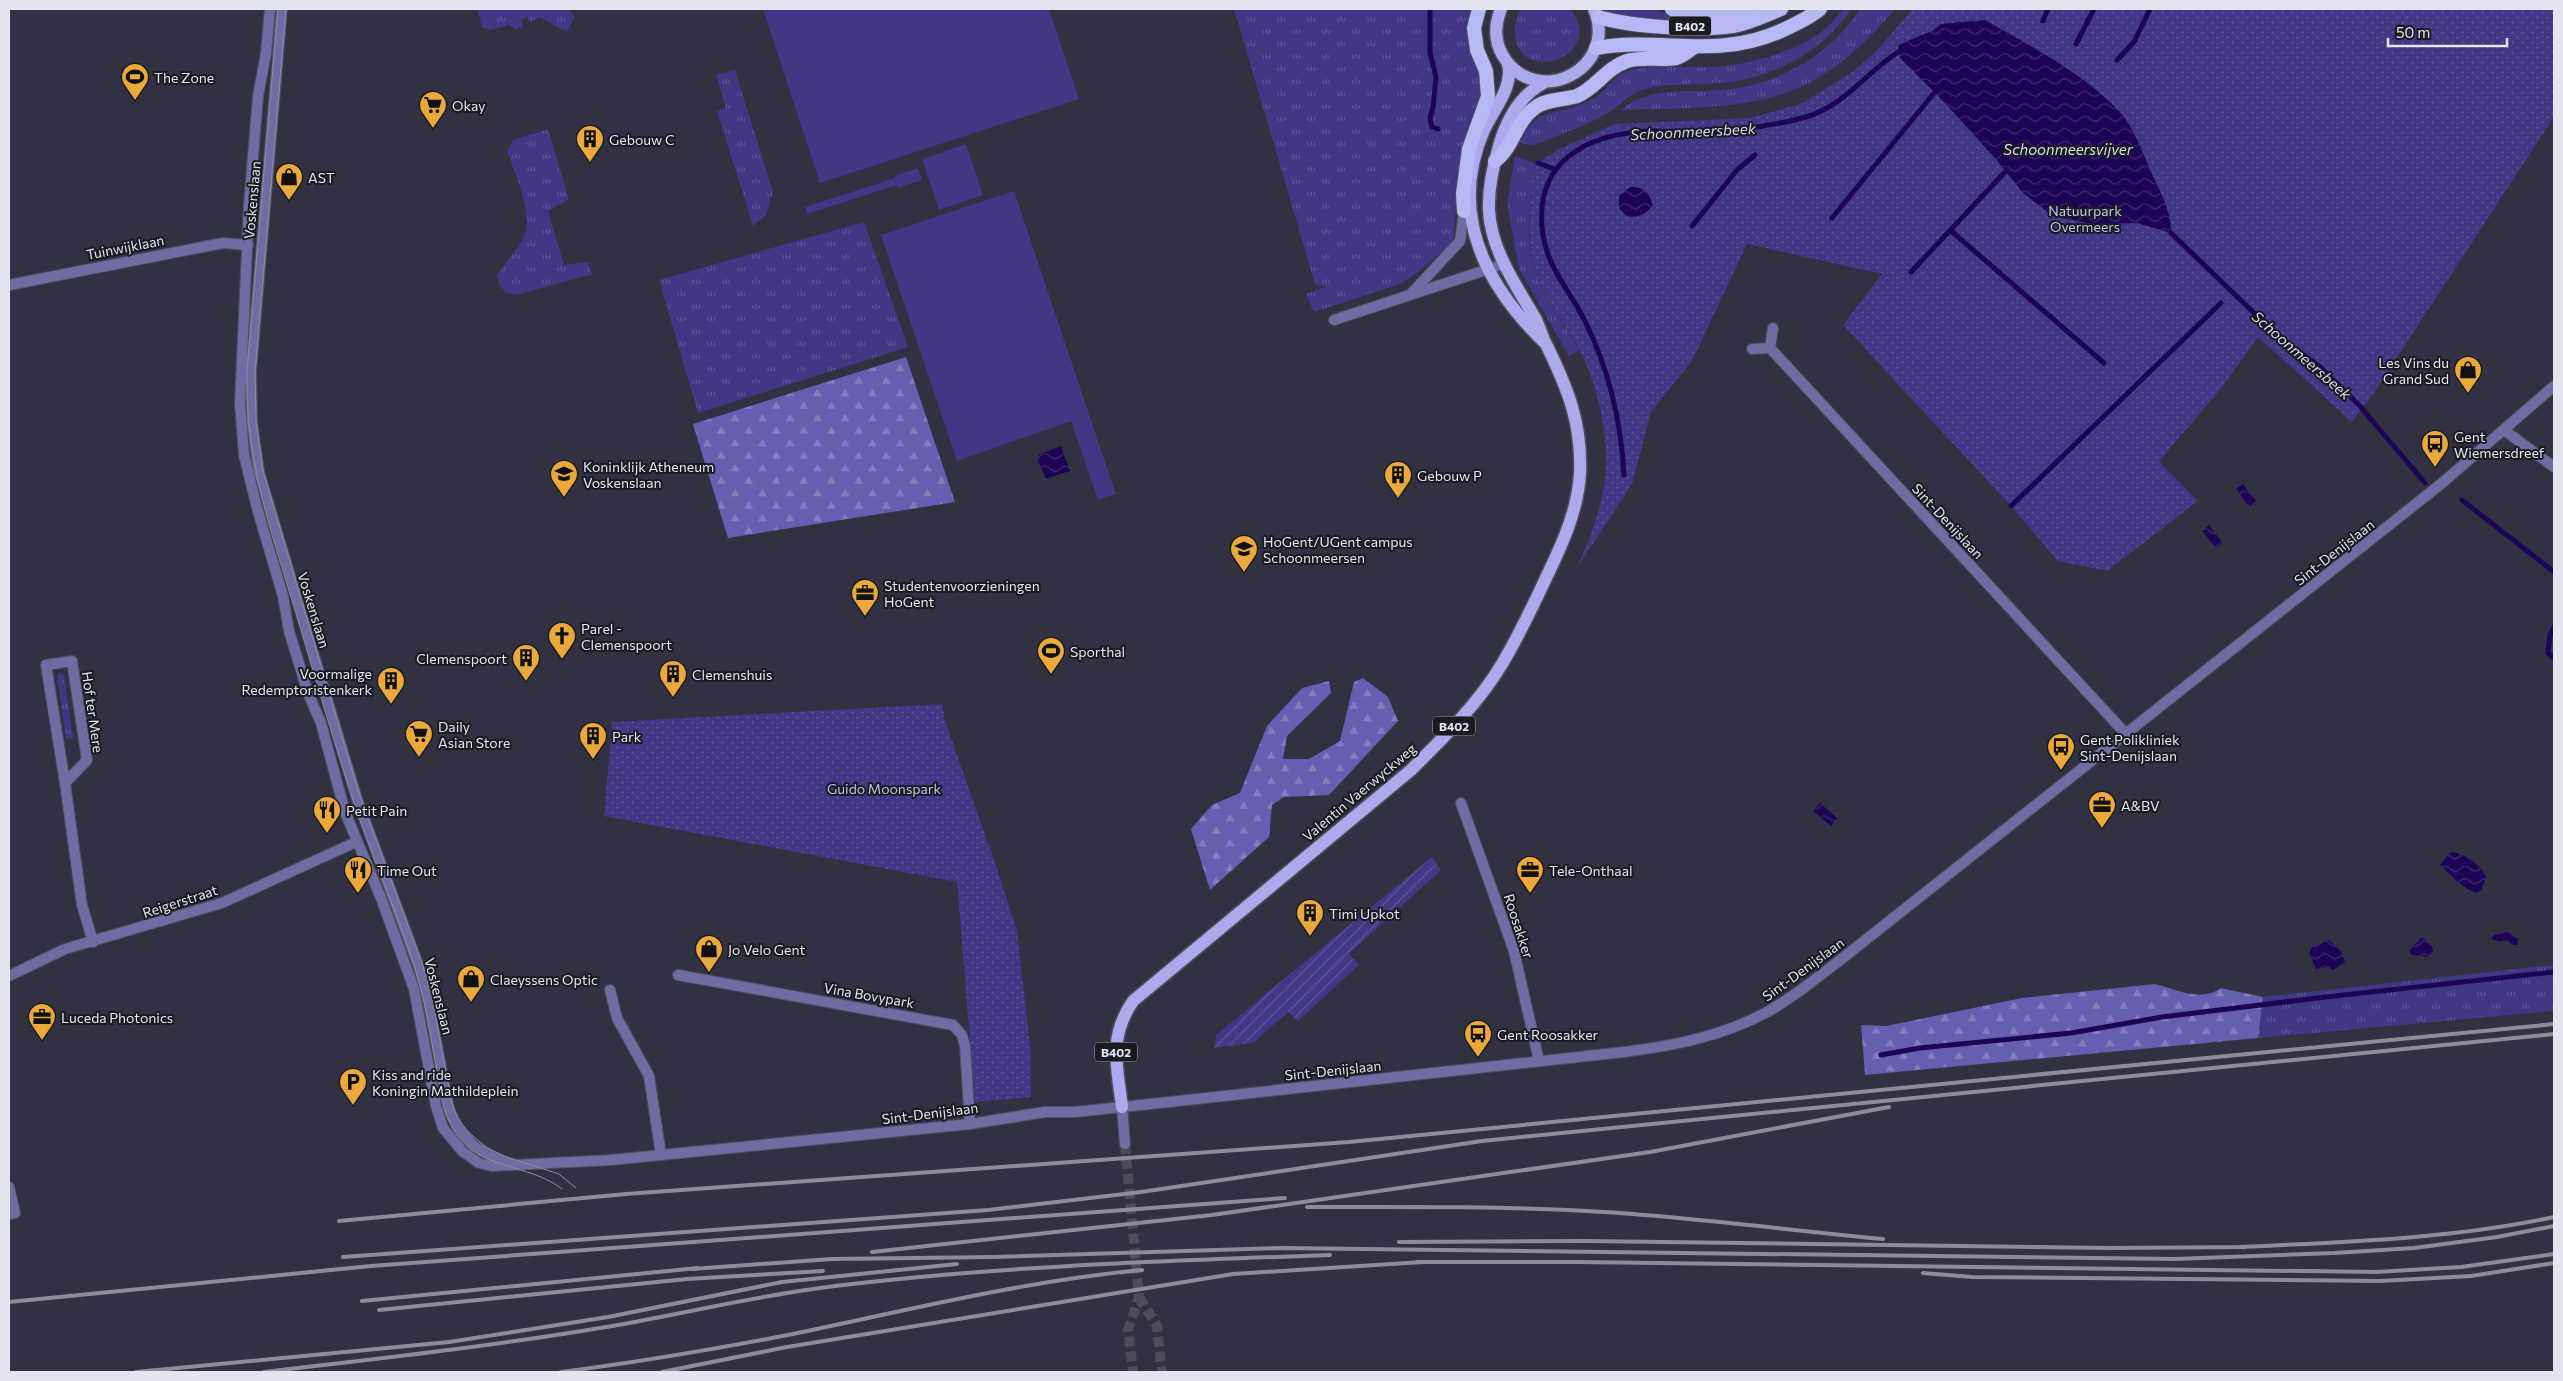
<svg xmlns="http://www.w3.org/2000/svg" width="2563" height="1381" font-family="Commissioner,sans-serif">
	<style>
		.grass { fill: url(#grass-tufts) }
		.forest { fill: url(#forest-firs) }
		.park { fill: url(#park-dots) }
		.garden { fill: url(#garden-furrows) }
		.pitch { fill: #413785 }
		.water { fill: url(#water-waves) }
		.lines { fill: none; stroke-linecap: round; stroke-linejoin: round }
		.stream { stroke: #1d0555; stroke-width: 5 }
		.minor-tunnel { stroke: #4c4c5b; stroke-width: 10; stroke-dasharray: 10 5; stroke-linecap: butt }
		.minor-casing { stroke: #4e4e5d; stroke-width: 12 }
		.tertiary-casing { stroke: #4e4e5d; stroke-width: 12 }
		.primary-casing { stroke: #4e4e5d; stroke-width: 15 }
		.trunk-casing { stroke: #4e4e5d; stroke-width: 16 }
		.minor { stroke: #6e6ca2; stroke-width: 10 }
		.tertiary { stroke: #6e6ca2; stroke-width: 10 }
		.primary { stroke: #acaaed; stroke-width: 12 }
		.trunk { stroke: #b8b8f4; stroke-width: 14 }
		.tram { stroke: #8c8c99; stroke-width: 1 }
		.rail { stroke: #8c8c99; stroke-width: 4 }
		.labels { text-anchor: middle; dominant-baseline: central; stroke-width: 4; stroke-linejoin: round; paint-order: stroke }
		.shield { fill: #1a1a21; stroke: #a8a8b2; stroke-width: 1 }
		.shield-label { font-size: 12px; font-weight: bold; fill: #e5e5f0 }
		.poi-label { font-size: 14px; fill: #e5e5f0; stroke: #1a1a21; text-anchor: start }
		.street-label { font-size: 14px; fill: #e5e5f0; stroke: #1a1a21 }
		.park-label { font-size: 14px; fill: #c1c1ed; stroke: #1a1a21 }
		.water-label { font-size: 15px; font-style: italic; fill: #d7d8ef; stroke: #1a1a21 }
	</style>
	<defs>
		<pattern id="grass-tufts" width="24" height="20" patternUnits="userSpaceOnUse" patternTransform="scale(1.25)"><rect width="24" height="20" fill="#413785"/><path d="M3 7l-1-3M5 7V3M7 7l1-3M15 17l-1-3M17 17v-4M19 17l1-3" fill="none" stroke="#5c5497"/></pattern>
		<pattern id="forest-firs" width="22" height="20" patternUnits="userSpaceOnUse" patternTransform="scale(1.25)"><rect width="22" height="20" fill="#665fb1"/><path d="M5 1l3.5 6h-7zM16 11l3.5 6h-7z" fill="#837dc0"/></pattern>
		<pattern id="park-dots" width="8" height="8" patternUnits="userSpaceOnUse" patternTransform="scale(1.25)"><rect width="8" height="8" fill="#413785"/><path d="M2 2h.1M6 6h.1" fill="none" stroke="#5c5497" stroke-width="1.8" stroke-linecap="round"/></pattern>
		<pattern id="garden-furrows" width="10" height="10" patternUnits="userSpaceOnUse" patternTransform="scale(1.25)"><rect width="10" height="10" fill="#413785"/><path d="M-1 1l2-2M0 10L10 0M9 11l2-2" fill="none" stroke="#5c5497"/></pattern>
		<pattern id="water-waves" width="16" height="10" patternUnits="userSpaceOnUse" patternTransform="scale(1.25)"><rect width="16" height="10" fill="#1d0555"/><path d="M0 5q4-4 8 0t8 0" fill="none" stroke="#3e296e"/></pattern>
	</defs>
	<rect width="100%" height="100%" fill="#313141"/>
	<path class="grass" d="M477,9H567L575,16L567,32L539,17L530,22L527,16L521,20L523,27L515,29L509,25L490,30L482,27Z
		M1234,9H1472L1467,28L1472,51L1481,72V95L1471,129L1457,200L1453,239L1447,247L1417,273L1400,284L1314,312L1306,294L1326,287L1315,284Z
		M1523,9H1570C1609,56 1518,87 1515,34C1514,25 1516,15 1523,9Z
		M1602,9H1653L1679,17L1704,21C1670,20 1636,20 1603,11Z
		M1844,9H1851C1823,52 1771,79 1721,83C1696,85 1669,83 1645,89C1630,93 1623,103 1611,111C1590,125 1561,133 1538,144L1528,145L1520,142C1539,104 1551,118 1582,104C1587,101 1594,99 1599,95C1610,86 1616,73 1631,70C1657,64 1685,68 1711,67C1745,66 1800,51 1826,28C1832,23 1838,15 1844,9Z
		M1860,9H1895C1808,113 1747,106 1622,110C1646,86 1689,93 1720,90C1776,86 1830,56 1860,9Z
		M735,70L773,192L766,215L753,226L717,111L726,108L716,75Z
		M548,129L569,199L548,211L564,265L588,262L592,274L517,295C504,293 500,289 497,276C505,261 519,249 525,234C533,214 514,171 507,151L513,140Z
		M1515,156L1537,164C1530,198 1524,240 1536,274C1545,299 1566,327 1579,350L1569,356L1519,269L1507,204Z
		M864,222L908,347L698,413L659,280Z
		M60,672L64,675L73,737L71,739L66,738L57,676Z
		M2554,965V1011L2258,1038L2263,997Z"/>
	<path class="forest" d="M906,357L955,502L728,538L693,424Z
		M1363,678L1388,697L1398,721L1329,795L1284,797L1272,805L1269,837L1210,890L1191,829L1212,805L1240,793L1267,726L1302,688L1329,681L1331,693L1287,736L1283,759H1309L1340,741L1354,682Z
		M2155,984C2177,990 2201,1002 2221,988L2263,997L2258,1038L1865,1075L1861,1025L1886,1026L2022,998Z"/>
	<path class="park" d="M1913,9H2554V117L2375,391L2352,422L2258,337L2220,390L2159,461L2198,501L2107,571L2058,561L2011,506L1843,325L1882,274L1747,244L1692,361L1651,412L1632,484L1577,568C1589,541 1599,515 1604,486C1611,442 1599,388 1579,349C1566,325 1544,298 1536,273C1525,238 1530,199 1537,164L1559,149L1615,124L1751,118L1803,103L1854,71L1878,49Z
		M942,704L945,721L989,846L977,851L990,847L1017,931L1031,1054V1097L975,1102L957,882L604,816L612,722Z"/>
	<path class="garden" d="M1432,857L1441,870L1349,954L1359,965L1298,1021L1288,1012L1253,1043L1214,1048L1216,1035Z"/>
	<path class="pitch" d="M763,9H1049L1079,99L820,183Z
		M966,144L983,195L939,210L922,159Z
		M918,168L922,180L898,188L897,185L807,214L805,207L895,178V176Z
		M1014,191L1116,494L1098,500L1071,421L957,461L881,235Z"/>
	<path class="water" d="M1985,20C2030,46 2080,71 2117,109C2134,126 2143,154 2153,176C2161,194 2172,213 2171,233L2137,223L2091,224L2053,216L2023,193L1994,157L1941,99L1900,58L1898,45L1932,31L1941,24Z
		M1630,187C1644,187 1649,192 1653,205C1645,215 1639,218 1626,216L1619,208V196Z
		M1061,446L1070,471L1046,479L1038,461V455Z
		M2243,484L2256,501L2249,507L2236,489Z
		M2209,525L2223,543L2216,548L2202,531Z
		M1820,803L1837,818L1831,826L1813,811Z
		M2451,852C2464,853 2481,865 2486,877L2482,889L2477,893C2461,888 2452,876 2440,865Z
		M2507,932L2518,939L2517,945H2511L2507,940L2502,942L2491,939L2494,935Z
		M2422,937L2432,946L2433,952L2427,957L2412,955L2409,951Z
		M2329,940L2341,951L2345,962L2332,971L2329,967L2316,969L2309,953L2312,947Z"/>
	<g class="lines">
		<path class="stream" d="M1430,9V53L1436,77L1433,107L1430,118L1432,127L1438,129
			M2043,21L2048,9
			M2076,44L2094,9
			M2117,60L2134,42L2150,9
			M1538,163L1554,169
			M1832,218L1934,93
			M1692,226L1737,170L1755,155
			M1950,230L2104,363
			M2171,233L2278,336L2320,367L2359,405L2425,483
			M1911,272L2005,172
			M1624,475C1621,419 1609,369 1584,319C1569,290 1548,268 1543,235C1532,160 1588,133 1653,131C1671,131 1688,133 1706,132C1741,130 1773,126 1806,117C1844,106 1866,73 1898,52
			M2462,500L2554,572
			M2011,506L2221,303
			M2554,627L2550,635L2548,653L2554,658
			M1881,1055L1920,1048L2071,1033L2162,1017L2326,997L2554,972"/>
		<path class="minor-tunnel" d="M1125,1144L1139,1297L1128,1330L1133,1372
			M1139,1297L1157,1326L1162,1372"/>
		<defs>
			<path id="minor" d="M9,285L223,243L248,245
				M1410,295L1460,241L1464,211L1467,206
				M1334,320L1504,264
				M1773,328L1770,348L2126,734
				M1752,349L1770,348
				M2504,430L2554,467
				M65,783L46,665L72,661L87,760L65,783L82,905L93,942
				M1461,803L1514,951L1539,1061
				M678,975L953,1025L962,1035L965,1046L970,1124
				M9,976L65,949L222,903L356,842
				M610,990L617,1018L649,1076L661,1155
				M1122,1107L1125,1144
				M9,1187L15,1213L9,1214"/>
			<path id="tertiary" d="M270,9L266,53L258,96L249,205L240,403L244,455L257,508L283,596L289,631L308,693L321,723L345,812L381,898L414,989L436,1106L443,1128L462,1151L479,1163L492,1166L611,1160L970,1124L1045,1112H1075L1169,1102L1624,1052C1673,1046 1723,1036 1767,1012C1793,998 1815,979 1839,961L2441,484L2554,386
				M282,9L251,372L252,422L259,472L357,799L419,967L429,1003L449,1110L458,1128L474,1146L493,1157L511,1164"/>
			<path id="primary" d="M1501,9C1495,24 1494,41 1503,56C1537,111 1619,68 1594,9
				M1508,64C1514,87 1493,110 1484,130C1448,213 1485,285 1545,343
				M1122,1107C1117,1065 1108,1038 1133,1001L1411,770C1444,737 1478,704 1502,664C1518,637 1532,608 1545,580C1561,547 1578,511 1580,473C1582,424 1568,389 1547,346C1542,337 1540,327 1535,318C1516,285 1491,250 1489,211C1488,188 1493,168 1499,146C1507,118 1520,95 1545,82"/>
			<path id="trunk" d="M1672,9C1699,17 1726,15 1752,9
				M1598,17C1633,27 1697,31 1733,26C1750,23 1766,15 1781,9
				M1596,48C1663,36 1714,61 1783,30C1796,24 1809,18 1820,9
				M1495,161C1514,147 1515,121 1536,107C1547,99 1564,100 1577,96C1596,88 1606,68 1627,61C1643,56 1660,61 1676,58C1682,57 1688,51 1693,48
				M1464,211L1463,194L1469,149L1488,96L1486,71L1477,50L1474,28L1479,9"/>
		</defs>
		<use href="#minor" class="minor-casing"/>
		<use href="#tertiary" class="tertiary-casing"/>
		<use href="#primary" class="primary-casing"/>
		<use href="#trunk" class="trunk-casing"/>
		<use href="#minor" class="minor"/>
		<use href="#tertiary" class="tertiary"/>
		<use href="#primary" class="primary"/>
		<use href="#trunk" class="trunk"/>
		<path class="tram" d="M278,9L247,372C245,458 270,528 295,610C316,679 335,748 359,817C376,867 399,916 415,968C425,1000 430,1033 436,1066C440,1089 442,1113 455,1132C480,1171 529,1163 562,1189
			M286,9L255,372L256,421L263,471L360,797L423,966L433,1002L451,1099L457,1117L467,1131L486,1147L504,1156L559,1174L576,1188"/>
		<path class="rail" d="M1307,1207C1400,1207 1494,1206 1587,1211C1686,1216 1784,1230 1883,1239
			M339,1221L626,1194L1349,1142L2554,1024
			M1399,1242L1585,1241L2110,1248L2246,1247
			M2239,1247C2345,1242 2450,1239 2554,1217
			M872,1252L1212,1215L1650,1152L1889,1107
			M343,1257L988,1210L1141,1192L1482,1141L2554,1034
			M1417,1262H1577L2376,1272L2461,1267L2554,1254
			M692,1269L832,1259L994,1257L1282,1248L2175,1259L2334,1253L2414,1248L2497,1237L2554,1226
			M1923,1273L1972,1277L2380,1281L2471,1276L2554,1263
			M362,1301L698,1268
			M9,1302L371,1266L1285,1198
			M379,1310L687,1279L823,1271
			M136,1372L449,1342L608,1317L782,1282L957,1264
			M264,1372C378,1359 493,1346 606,1327C683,1314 758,1295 835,1286C999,1266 1165,1261 1330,1255
			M561,1372C639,1362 716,1349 793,1334C909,1310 1024,1281 1142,1270
			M662,1372L787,1347L1233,1274L1423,1262"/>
	</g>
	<defs>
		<symbol id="stadium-pin" viewBox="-11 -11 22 30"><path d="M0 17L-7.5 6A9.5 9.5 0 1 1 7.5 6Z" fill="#eca93b" stroke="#1a1a21"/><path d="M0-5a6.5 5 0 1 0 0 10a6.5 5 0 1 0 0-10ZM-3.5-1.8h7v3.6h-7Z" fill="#111"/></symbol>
		<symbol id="supermarket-pin" viewBox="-11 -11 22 30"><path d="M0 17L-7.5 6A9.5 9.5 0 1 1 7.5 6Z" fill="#eca93b" stroke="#1a1a21"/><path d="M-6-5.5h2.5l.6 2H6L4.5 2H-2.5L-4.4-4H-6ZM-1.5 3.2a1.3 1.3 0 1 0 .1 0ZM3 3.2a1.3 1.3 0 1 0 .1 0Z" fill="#111"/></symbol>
		<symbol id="building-pin" viewBox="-11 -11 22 30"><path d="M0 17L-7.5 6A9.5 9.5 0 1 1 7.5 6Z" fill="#eca93b" stroke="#1a1a21"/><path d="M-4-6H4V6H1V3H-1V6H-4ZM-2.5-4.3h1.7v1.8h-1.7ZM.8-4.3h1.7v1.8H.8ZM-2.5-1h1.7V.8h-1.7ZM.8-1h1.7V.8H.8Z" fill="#111"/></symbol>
		<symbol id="shop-pin" viewBox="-11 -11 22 30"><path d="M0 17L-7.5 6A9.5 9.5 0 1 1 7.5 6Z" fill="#eca93b" stroke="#1a1a21"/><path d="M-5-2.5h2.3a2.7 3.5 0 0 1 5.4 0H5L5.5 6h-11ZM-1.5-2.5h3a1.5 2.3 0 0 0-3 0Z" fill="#111"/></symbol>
		<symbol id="bus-pin" viewBox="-11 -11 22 30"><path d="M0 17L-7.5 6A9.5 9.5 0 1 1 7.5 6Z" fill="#eca93b" stroke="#1a1a21"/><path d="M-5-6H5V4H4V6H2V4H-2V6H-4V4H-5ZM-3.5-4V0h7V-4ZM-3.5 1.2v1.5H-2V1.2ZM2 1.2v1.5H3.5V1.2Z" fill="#111"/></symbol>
		<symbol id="school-pin" viewBox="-11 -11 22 30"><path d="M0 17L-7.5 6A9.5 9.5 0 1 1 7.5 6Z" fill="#eca93b" stroke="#1a1a21"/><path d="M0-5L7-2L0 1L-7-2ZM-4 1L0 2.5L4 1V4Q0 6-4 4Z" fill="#111"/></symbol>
		<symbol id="university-pin" viewBox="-11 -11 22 30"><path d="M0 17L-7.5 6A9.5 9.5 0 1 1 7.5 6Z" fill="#eca93b" stroke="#1a1a21"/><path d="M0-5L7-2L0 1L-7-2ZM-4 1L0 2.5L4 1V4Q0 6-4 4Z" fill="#111"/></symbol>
		<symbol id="office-pin" viewBox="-11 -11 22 30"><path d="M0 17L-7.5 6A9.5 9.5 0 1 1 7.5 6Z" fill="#eca93b" stroke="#1a1a21"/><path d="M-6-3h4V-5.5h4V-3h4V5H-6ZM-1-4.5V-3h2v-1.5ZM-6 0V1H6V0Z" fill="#111"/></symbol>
		<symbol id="church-pin" viewBox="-11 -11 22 30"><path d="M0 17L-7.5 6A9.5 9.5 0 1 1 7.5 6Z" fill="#eca93b" stroke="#1a1a21"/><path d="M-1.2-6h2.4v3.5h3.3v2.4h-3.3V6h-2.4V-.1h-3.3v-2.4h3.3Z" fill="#111"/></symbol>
		<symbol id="restaurant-pin" viewBox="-11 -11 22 30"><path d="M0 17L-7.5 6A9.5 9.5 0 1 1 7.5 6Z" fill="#eca93b" stroke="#1a1a21"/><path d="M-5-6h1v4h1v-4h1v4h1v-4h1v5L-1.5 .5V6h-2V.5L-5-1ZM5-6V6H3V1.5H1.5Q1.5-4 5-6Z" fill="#111"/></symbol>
		<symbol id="parking-pin" viewBox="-11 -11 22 30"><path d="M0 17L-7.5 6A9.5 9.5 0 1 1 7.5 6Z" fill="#eca93b" stroke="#1a1a21"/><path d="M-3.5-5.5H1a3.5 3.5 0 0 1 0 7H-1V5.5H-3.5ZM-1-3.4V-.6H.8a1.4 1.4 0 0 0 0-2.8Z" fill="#111"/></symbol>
	</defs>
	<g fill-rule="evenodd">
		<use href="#stadium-pin" x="119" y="61" width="32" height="43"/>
		<use href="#supermarket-pin" x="417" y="89" width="32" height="43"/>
		<use href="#building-pin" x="574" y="123" width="32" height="43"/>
		<use href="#shop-pin" x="273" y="161" width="32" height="43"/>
		<use href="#shop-pin" x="2452" y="354" width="32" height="43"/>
		<use href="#bus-pin" x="2419" y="428" width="32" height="43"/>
		<use href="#school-pin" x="548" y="458" width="32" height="43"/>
		<use href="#building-pin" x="1382" y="459" width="32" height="43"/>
		<use href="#university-pin" x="1228" y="533" width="32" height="43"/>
		<use href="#office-pin" x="849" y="577" width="32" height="43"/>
		<use href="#church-pin" x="546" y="620" width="32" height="43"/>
		<use href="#stadium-pin" x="1035" y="635" width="32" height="43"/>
		<use href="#building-pin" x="510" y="642" width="32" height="43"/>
		<use href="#building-pin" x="657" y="658" width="32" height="43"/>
		<use href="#building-pin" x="375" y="665" width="32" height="43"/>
		<use href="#supermarket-pin" x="403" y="718" width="32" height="43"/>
		<use href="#building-pin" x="577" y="720" width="32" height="43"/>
		<use href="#bus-pin" x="2045" y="731" width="32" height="43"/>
		<use href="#office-pin" x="2086" y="789" width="32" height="43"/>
		<use href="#restaurant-pin" x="311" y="794" width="32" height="43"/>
		<use href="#restaurant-pin" x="342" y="854" width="32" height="43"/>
		<use href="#office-pin" x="1514" y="854" width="32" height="43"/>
		<use href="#building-pin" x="1294" y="897" width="32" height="43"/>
		<use href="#shop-pin" x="693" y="933" width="32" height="43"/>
		<use href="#shop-pin" x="455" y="963" width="32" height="43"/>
		<use href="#office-pin" x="26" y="1001" width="32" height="43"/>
		<use href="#bus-pin" x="1462" y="1018" width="32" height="43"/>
		<use href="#parking-pin" x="337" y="1066" width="32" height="43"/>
	</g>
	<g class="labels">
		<g class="shield">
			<rect x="1669" y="16.5" width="42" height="19" rx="4"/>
			<rect x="1433" y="716.5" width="42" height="19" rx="4"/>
			<rect x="1095" y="1042.5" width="42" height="19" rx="4"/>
		</g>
		<g class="shield-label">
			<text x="1690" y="26">B402</text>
			<text x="1454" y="726">B402</text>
			<text x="1116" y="1052">B402</text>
		</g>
		<g class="poi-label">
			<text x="154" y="77">The Zone</text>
			<text x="452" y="105">Okay</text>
			<text x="609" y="139">Gebouw C</text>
			<text x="308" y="177">AST</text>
			<text x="2449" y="362" text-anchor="end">Les Vins du<tspan x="2449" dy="16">Grand Sud</tspan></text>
			<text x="2454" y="436">Gent<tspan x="2454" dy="16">Wiemersdreef</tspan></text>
			<text x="583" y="466">Koninklijk Atheneum<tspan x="583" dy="16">Voskenslaan</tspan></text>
			<text x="1417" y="475">Gebouw P</text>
			<text x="1263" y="541">HoGent/UGent campus<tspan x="1263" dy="16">Schoonmeersen</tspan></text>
			<text x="884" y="585">Studentenvoorzieningen<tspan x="884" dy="16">HoGent</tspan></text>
			<text x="581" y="628">Parel -<tspan x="581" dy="16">Clemenspoort</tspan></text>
			<text x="1070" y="651">Sporthal</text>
			<text x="507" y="658" text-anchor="end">Clemenspoort</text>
			<text x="372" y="673" text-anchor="end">Voormalige<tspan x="372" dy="16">Redemptoristenkerk</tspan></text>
			<text x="692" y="674">Clemenshuis</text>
			<text x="438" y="726">Daily<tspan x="438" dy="16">Asian Store</tspan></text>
			<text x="612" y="736">Park</text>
			<text x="2080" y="739">Gent Polikliniek<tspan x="2080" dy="16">Sint-Denijslaan</tspan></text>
			<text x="2121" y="805">A&amp;BV</text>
			<text x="346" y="810">Petit Pain</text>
			<text x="377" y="870">Time Out</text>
			<text x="1549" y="870">Tele-Onthaal</text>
			<text x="1329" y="913">Timi Upkot</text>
			<text x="728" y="949">Jo Velo Gent</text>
			<text x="490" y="979">Claeyssens Optic</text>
			<text x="61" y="1017">Luceda Photonics</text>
			<text x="1497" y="1034">Gent Roosakker</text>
			<text x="372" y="1074">Kiss and ride<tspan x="372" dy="16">Koningin Mathildeplein</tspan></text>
		</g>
		<g class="street-label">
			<text transform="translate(252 200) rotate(-85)">Voskenslaan</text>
			<text transform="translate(125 247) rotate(-11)">Tuinwijklaan</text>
			<text transform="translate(1948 521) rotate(47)">Sint-Denijslaan</text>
			<text transform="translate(2334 552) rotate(-38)">Sint-Denijslaan</text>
			<text transform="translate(314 610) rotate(73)">Voskenslaan</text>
			<text transform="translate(93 712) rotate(82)">Hof ter Mere</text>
			<text transform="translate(1359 792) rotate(-40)">Valentin Vaerwyckweg</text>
			<text transform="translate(180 901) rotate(-18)">Reigerstraat</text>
			<text transform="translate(1519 926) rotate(72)">Roosakker</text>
			<text transform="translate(1803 969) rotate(-36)">Sint-Denijslaan</text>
			<text transform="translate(869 995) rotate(10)">Vina Bovypark</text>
			<text transform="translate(439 996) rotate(76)">Voskenslaan</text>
			<text transform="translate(1333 1070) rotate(-6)">Sint-Denijslaan</text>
			<text transform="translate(930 1113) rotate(-7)">Sint-Denijslaan</text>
		</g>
		<g class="park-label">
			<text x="2085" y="210">Natuurpark<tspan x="2085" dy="16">Overmeers</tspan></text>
			<text x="884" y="788">Guido Moonspark</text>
		</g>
		<g class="water-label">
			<text transform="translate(1693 131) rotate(-3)">Schoonmeersbeek</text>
			<text x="2068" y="149">Schoonmeersvijver</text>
			<text transform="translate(2302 355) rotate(41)">Schoonmeersbeek</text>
		</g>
	</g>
	<rect width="2563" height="1381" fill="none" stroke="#e5e5f0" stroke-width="20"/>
	<path d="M2388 38v8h119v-8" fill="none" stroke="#e5e5f0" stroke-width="2.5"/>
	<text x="2396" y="38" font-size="15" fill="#e5e5f0" stroke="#1a1a21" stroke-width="4" paint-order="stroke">50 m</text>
</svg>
